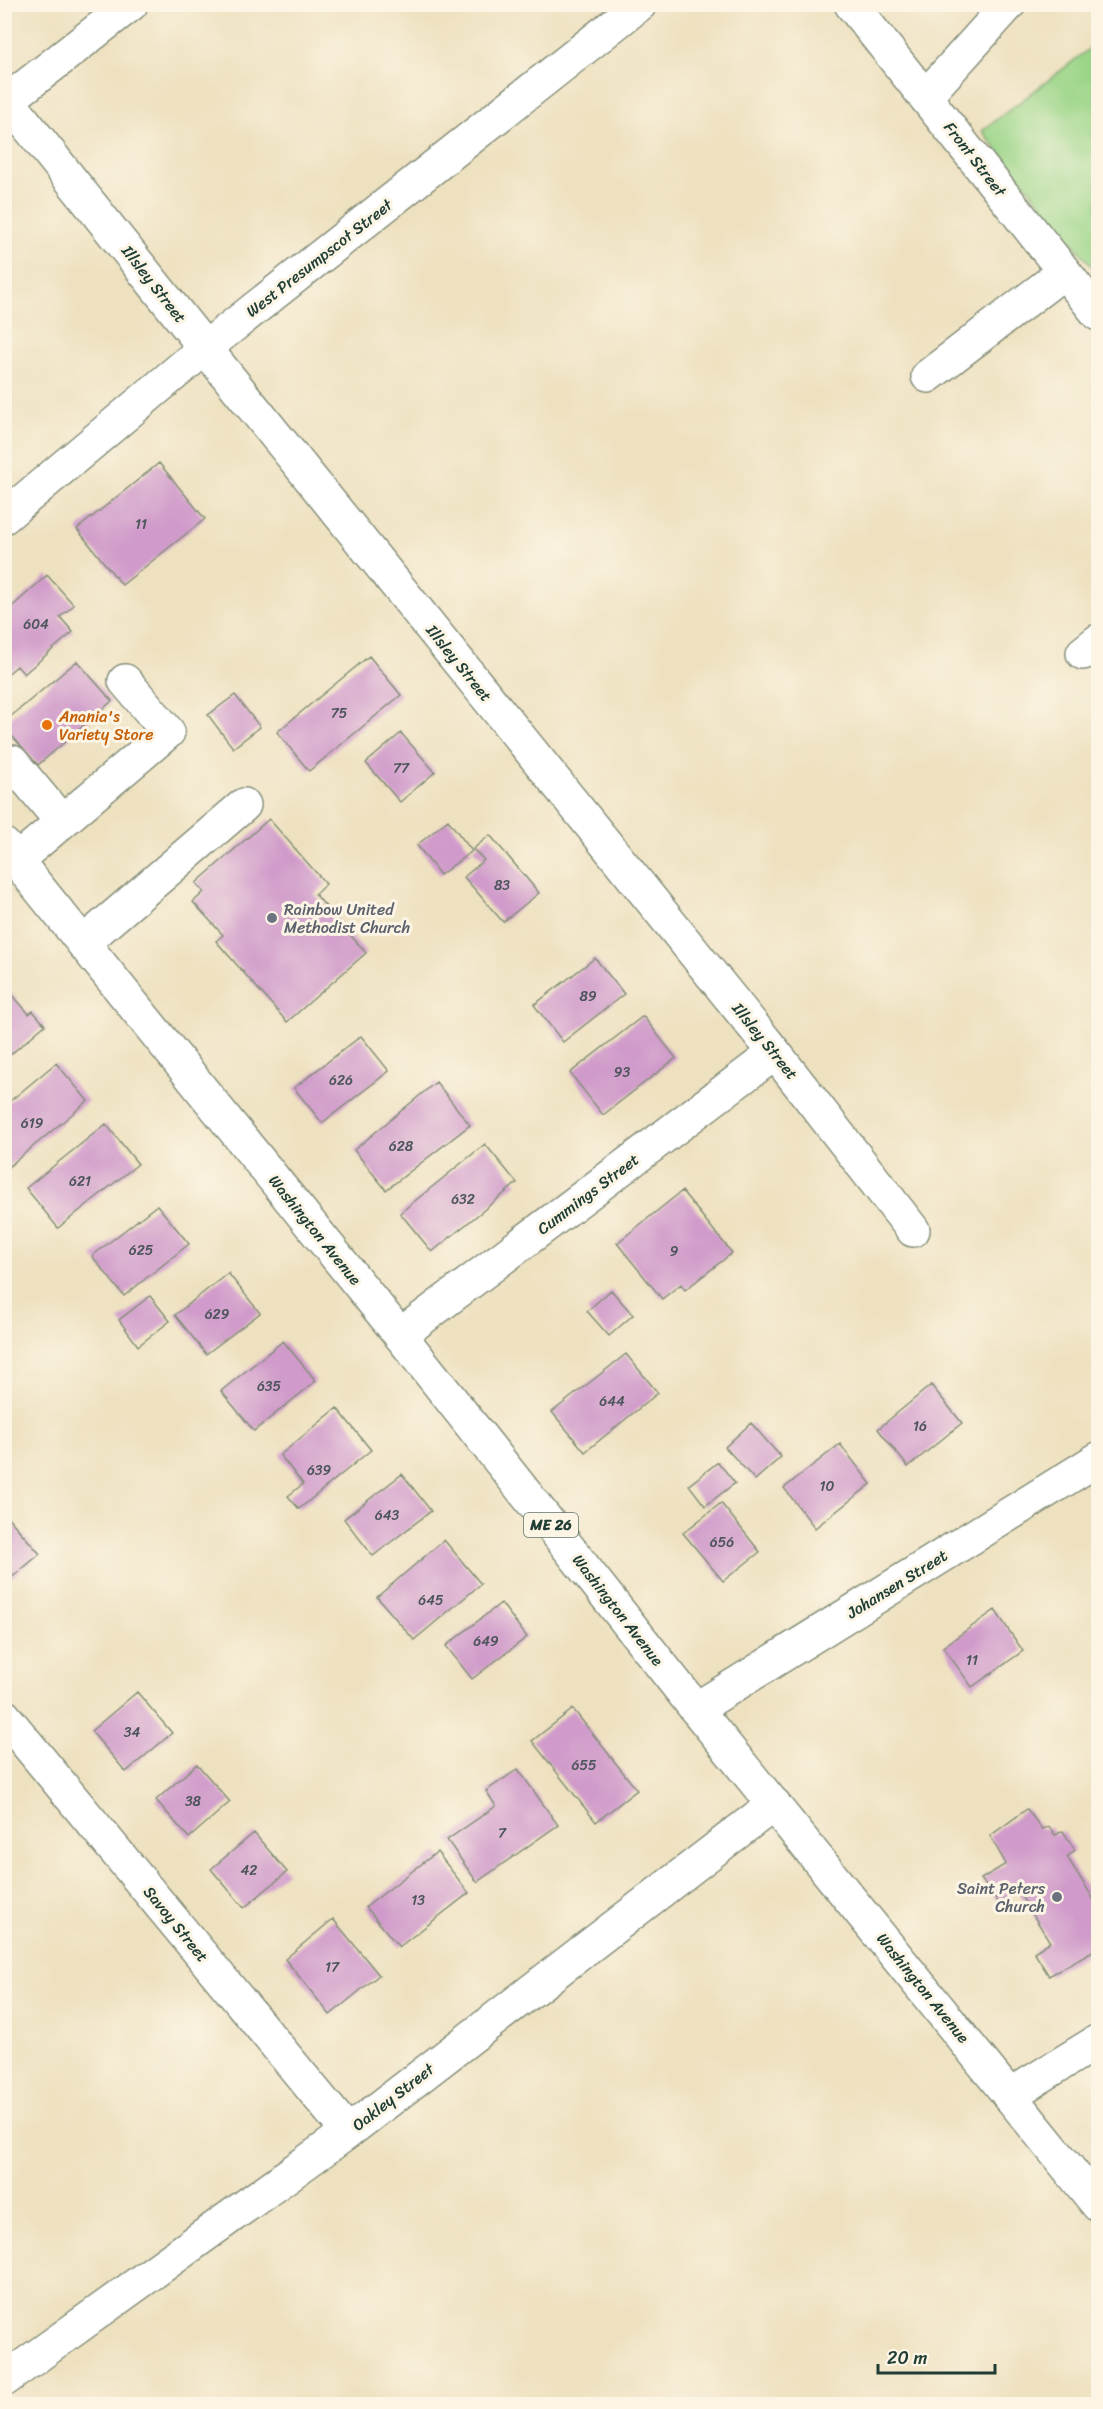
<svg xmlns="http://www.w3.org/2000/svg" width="1103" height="2409" font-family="Sriracha,sans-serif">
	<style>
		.green { fill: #9bd588; stroke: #5d895e; stroke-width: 1.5 }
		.building { fill: #d09bca }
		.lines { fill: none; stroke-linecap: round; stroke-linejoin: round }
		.minor-casing { stroke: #868f7a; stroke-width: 36 }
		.major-casing { stroke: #868f7a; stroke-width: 36 }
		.minor { stroke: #fff; stroke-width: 33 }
		.major { stroke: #fff; stroke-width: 33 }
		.food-dot { fill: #e8710a; stroke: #fcf5e5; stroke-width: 2 }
		.worship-dot { fill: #6b7280; stroke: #fcf5e5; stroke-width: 2 }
		.labels { text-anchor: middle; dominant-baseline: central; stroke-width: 6; stroke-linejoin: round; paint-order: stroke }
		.number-label { font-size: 14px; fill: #4b545a }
		.shield { fill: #fcf5e5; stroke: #617469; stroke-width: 1.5 }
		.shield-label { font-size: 15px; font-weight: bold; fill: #1f3d34 }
		.street-label { font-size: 16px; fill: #1f3d34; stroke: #fcf5e5 }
		.food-label { font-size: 16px; fill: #c56008; stroke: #fcf5e5; text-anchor: start }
		.worship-label { font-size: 16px; fill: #5b616d; stroke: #fcf5e5; text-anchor: start }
	</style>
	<rect width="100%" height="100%" fill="#fcf5e5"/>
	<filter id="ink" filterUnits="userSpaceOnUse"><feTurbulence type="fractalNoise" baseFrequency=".0167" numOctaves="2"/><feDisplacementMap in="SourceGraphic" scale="12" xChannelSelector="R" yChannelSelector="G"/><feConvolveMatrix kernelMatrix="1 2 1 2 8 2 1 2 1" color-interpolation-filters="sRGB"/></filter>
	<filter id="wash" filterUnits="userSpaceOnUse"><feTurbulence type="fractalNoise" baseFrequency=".008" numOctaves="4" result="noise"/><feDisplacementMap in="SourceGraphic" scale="24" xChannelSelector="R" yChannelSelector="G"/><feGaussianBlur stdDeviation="1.35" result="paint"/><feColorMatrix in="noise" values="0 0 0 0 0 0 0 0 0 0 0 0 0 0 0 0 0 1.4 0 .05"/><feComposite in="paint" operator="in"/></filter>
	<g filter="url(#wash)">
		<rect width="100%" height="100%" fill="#eee1c0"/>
		<path class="green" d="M1098,42V274L982,131Z"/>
		<g id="blocks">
			<path class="building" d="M159,463L205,519L122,585L77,529Z
				M47,575L74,605L60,617L73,632L24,674L17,666L4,677V614Z
				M369,656L401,695L309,771L277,732Z
				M77,661L112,701L38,765L4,727V722Z
				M235,695L260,727L233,748L208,715Z
				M401,733L435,772L400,802L366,763Z
				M269,819L326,884L315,894L366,953L287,1022L216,941L223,935L193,902L204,892L196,883Z
				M448,820L472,851L440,875L417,845Z
				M490,835L539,893L503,922L464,877L484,860L473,849Z
				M595,958L624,994L563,1042L534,1005Z
				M4,985L29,1014L33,1011L45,1025L4,1060Z
				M643,1016L676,1058L603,1115L570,1073Z
				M361,1036L389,1071L322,1123L294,1088Z
				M56,1063L88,1101L7,1168L4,1165V1106Z
				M436,1082L470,1125L386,1190L354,1150Z
				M106,1124L138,1164L58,1228L26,1188Z
				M485,1144L517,1183L432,1252L400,1213Z
				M682,1191L732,1253L685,1290L681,1284L662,1299L617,1243Z
				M157,1205L189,1244L124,1296L92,1256Z
				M228,1273L260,1313L206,1354L175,1315Z
				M611,1290L633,1315L609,1336L587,1311Z
				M150,1296L170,1321L138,1346L119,1320Z
				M283,1341L316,1381L254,1431L221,1391Z
				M626,1354L658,1393L585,1452L552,1412Z
				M931,1385L962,1423L908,1467L878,1429Z
				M337,1408L371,1450L299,1509L288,1496L303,1484L280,1455Z
				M751,1423L781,1457L755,1480L725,1447Z
				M840,1444L871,1484L815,1528L784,1488Z
				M718,1462L735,1483L705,1506L689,1485Z
				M402,1474L431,1511L373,1556L344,1519Z
				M721,1503L760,1552L723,1581L683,1533Z
				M4,1513L40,1554L4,1584Z
				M444,1540L481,1584L414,1640L377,1597Z
				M501,1603L527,1637L472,1679L446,1646Z
				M995,1610L1023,1651L972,1687L943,1647Z
				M137,1692L172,1733L126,1772L91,1731Z
				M573,1709L637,1790L596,1822L532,1741Z
				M197,1764L230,1802L189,1838L156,1800Z
				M518,1769L558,1825L477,1882L447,1840L496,1806L486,1791Z
				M1027,1809L1042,1829L1049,1827L1055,1835L1063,1831L1075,1850L1067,1857L1098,1906V1948L1049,1976L1034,1952L1050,1942L1018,1891L999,1903L981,1879L1006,1864L990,1836Z
				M254,1833L287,1872L244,1908L211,1869Z
				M437,1852L469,1893L399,1947L366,1907Z
				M333,1919L379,1975L330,2015L285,1959Z"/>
		</g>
	</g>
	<g filter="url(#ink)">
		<use href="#blocks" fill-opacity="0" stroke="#868f7a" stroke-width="1.5"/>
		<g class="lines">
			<defs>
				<path id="minor" d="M851,4L1098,314
					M4,96L205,348L775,1053L913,1230
					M926,96L1009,4
					M8,100L131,4
					M928,376L1064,272
					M4,517L205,348L640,4
					M1083,653L1098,641
					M4,769L12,762L62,822
					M17,860L168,732L125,681
					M83,943L244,805
					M400,1335L775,1053
					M696,1709L1098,1459
					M4,1716L348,2132
					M1009,2096L1098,2041
					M4,2380L348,2132L774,1804"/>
				<path id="major" d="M4,845L400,1335L696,1709L1098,2205"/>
			</defs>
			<use href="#minor" class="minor-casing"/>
			<use href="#major" class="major-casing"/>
			<use href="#minor" class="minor"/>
			<use href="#major" class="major"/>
		</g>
	</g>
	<circle class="food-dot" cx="47" cy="725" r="6"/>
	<g class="worship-dot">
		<circle cx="272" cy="918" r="6"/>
		<circle cx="1057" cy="1897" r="6"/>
	</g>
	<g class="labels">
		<g class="number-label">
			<text x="141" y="524">11</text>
			<text x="36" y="624">604</text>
			<text x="339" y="713">75</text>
			<text x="401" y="768">77</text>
			<text x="502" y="885">83</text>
			<text x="588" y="996">89</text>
			<text x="622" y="1072">93</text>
			<text x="341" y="1080">626</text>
			<text x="32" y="1123">619</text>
			<text x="401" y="1146">628</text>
			<text x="80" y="1181">621</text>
			<text x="463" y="1199">632</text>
			<text x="141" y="1250">625</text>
			<text x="674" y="1251">9</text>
			<text x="217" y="1314">629</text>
			<text x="269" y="1386">635</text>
			<text x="612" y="1401">644</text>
			<text x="920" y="1426">16</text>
			<text x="319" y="1470">639</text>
			<text x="827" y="1486">10</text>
			<text x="387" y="1515">643</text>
			<text x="722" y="1542">656</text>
			<text x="431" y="1600">645</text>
			<text x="486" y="1641">649</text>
			<text x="972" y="1660">11</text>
			<text x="132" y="1732">34</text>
			<text x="584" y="1765">655</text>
			<text x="193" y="1801">38</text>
			<text x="502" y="1833">7</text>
			<text x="249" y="1870">42</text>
			<text x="418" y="1900">13</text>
			<text x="332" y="1967">17</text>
		</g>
		<rect class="shield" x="524" y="1513" width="54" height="24" rx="4.5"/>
		<g class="shield-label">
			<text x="551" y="1525">ME 26</text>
		</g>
		<g class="street-label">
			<text transform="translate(975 159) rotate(52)">Front Street</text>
			<text transform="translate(319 258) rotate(-38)">West Presumpscot Street</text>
			<text transform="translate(154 284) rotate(52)">Illsley Street</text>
			<text transform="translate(459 663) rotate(51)">Illsley Street</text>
			<text transform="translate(765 1041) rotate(51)">Illsley Street</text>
			<text transform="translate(588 1194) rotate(-37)">Cummings Street</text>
			<text transform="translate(315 1230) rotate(51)">Washington Avenue</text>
			<text transform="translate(897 1584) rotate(-32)">Johansen Street</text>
			<text transform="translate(618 1610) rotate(52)">Washington Avenue</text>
			<text transform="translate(176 1924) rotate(51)">Savoy Street</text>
			<text transform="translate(923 1988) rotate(51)">Washington Avenue</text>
			<text transform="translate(393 2097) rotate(-38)">Oakley Street</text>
		</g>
		<g class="food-label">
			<text x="59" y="716">Anania's<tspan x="59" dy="18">Variety Store</tspan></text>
		</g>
		<g class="worship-label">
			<text x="284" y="909">Rainbow United<tspan x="284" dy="18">Methodist Church</tspan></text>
			<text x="1045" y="1888" text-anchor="end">Saint Peters<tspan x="1045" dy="18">Church</tspan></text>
		</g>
	</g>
	<rect width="1103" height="2409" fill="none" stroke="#fcf5e5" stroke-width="24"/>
	<path d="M878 2364v9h117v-9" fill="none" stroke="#1f3d34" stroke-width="3"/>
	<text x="887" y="2364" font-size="18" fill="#1f3d34" stroke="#fcf5e5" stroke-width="4.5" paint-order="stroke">20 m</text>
</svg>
